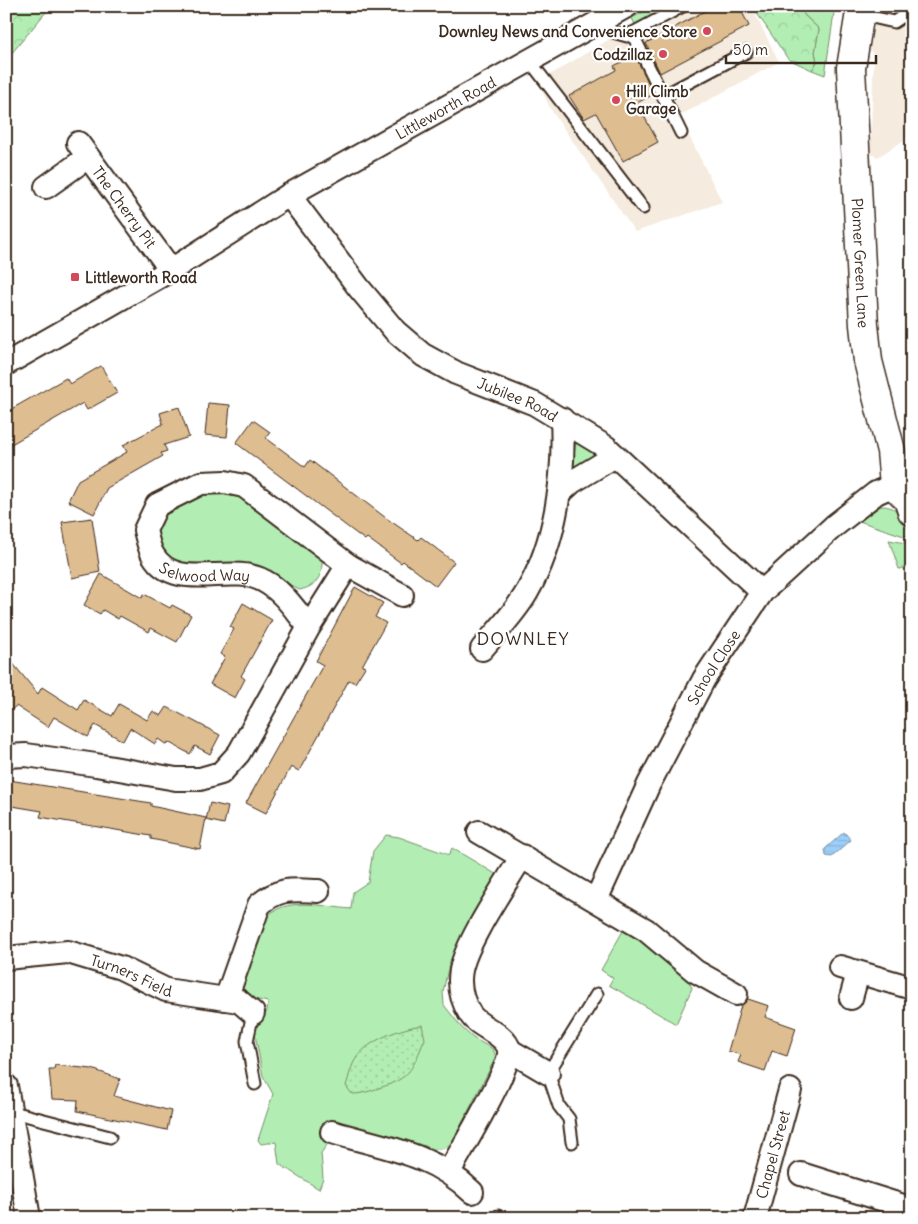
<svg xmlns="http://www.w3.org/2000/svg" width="918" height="1224" font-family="Delius,sans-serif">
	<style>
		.built { fill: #f5ebde }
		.green { fill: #b2eeb3; stroke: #768c68 }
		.forest { fill: url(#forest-crowns); stroke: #768c68 }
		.park { fill: url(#park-dots); stroke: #768c68 }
		.water { fill: url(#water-rules); stroke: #758da1 }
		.building { fill: #debd91; stroke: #3b2a1e }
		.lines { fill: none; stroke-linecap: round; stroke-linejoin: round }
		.service-casing { stroke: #3b2a1e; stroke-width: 15 }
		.minor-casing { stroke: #3b2a1e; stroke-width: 26 }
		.tertiary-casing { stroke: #3b2a1e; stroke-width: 31 }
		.service { stroke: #fff; stroke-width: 11 }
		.minor { stroke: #fff; stroke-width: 22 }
		.tertiary { stroke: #fff; stroke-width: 28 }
		.poi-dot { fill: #d1495b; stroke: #fff; stroke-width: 2 }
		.labels { text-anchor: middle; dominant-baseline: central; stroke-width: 4.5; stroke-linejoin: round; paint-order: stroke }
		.poi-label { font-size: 15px; font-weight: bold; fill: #3b2a1e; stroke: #fff; text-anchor: end }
		.street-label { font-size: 15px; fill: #3b2a1e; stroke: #fff }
		.quarter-label { font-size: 18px; letter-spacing: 1px; fill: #3b2a1e; stroke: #fff }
	</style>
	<defs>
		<pattern id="forest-crowns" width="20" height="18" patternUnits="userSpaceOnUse" patternTransform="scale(1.25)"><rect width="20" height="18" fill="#b2eeb3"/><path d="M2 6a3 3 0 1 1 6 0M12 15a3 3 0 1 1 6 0" fill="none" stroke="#9acc9a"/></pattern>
		<pattern id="park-dots" width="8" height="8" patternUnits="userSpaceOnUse" patternTransform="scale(1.25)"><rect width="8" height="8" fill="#b2eeb3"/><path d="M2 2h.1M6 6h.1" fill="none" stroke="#9acc9a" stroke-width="1.8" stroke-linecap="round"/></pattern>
		<pattern id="water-rules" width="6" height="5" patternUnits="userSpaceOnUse" patternTransform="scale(1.25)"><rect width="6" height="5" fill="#9bcff9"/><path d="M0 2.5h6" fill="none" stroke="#86b2d5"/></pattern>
	</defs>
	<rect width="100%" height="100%" fill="#fff"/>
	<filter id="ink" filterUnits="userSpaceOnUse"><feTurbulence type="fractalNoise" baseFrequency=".02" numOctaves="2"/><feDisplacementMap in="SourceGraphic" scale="10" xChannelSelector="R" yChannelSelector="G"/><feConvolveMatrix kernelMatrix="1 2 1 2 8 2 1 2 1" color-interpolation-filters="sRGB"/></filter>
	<g filter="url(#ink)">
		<path class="built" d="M674,6H751L779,62L679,116L722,202L635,232L551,110L538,82L630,27L643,23Z
			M878,6H912V135L878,157L870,154L874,57L869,47Z"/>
		<path class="green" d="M655,6H674L635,25L632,18Z
			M801,6H835L825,75L812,70L817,62L815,52L819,29L804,15Z
			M576,439L599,454L575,472L573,466Z
			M233,489L322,558C323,575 317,587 299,590L258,565L250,563L179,564L158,551L151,523L167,501Z
			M881,506C900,506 904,519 909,535L904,536L859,521Z
			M889,540L911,544L912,566L899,569Z
			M386,835L399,837L449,855L452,848L499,876L449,964L443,992L444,1005L462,1028L473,1038L493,1049L496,1057L454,1139C445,1151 437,1152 423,1145L420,1149L332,1138L321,1153L323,1178L319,1189L279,1164L276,1142L261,1144L258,1140L273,1094L263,1076L254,1029L267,1011L268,1002L249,998L243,989V983L265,919C284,895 324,907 351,909L353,892L368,882L373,851Z
			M624,929C649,943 681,960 692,988L676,1024L609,985L613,978L601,970Z"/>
		<path class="forest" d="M6,6H51L6,60Z
			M752,6H801L804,15L819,29L815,52L817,62L812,70L788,59Z"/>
		<path class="park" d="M422,1025L425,1039C412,1068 412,1078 379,1088C370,1091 362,1094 352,1094L346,1086C349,1077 351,1065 357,1057C370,1039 402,1028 422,1025Z"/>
		<path class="water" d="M844,832L851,840L832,857L826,856L825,849Z"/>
		<path class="building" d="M714,6H739L749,26L660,73L646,43Z
			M635,55L654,94L637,103L658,142L623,161L596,113L584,119L569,96L616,70L614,66Z
			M101,366L117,393L87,410L83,403L6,447V412L66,378L70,384Z
			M208,403L230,405L227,437L205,435Z
			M179,407L189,437L164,445L167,451L161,453L163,456L107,488L94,514L68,501L78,480L127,452L123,445L163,424L160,413Z
			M253,420L270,432L266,438L305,467L310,460L386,518L418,540L421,537L454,562L436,586L403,561L401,563L367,538L365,540L236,443Z
			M92,518L100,572L72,578L62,522Z
			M101,574L142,598L144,594L170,608L172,605L191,615L177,642L151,628L149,632L120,616L118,619L103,610L100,614L84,605Z
			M355,587L383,603L375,617L386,623L362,666L365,667L355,683L349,680L299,771L291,767L266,813L246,803L323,665L316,661Z
			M243,603L272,620L241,676L245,679L235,698L210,684L225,657L220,654L234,629L230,627Z
			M6,655L38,694L42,687L78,710L84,700L112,716L119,704L147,720L153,711L161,716L167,707L220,735L210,754L195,746L190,754L168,742L167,745L158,739L155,744L130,728L123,741L95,725L88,737L54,717L48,727L16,706L6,714Z
			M9,780L151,803V806L206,818L200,849L151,839V836L40,817L42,811L6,805Z
			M210,803L228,807L224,824L206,820Z
			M748,999L769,1006L765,1017L796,1028L787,1056L772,1051L765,1071L738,1062L741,1055L728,1051L741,1006Z
			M55,1065L92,1069L120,1079L114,1096L171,1111L167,1130L77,1111L78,1100L52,1099L49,1069H54Z"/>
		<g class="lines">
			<defs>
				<path id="service" d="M859,14L894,22L909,12L912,7
					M598,22L613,32L627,36L683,6
					M632,33L681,133
					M529,60L643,208
					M663,96L746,52
					M253,1013L247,1041L255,1084
					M9,1111L110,1137
					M572,1142L569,1119L559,1106L548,1073L597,994
					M498,1216V1218"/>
				<g id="minor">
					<path id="s1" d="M78,143L171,270"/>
					<path d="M46,187L88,157"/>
					<path id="s2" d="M289,195L359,288L395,331L423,355L456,373L535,404L606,447L762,592"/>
					<path id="s3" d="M6,364L171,270L289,195L627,6"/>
					<path d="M559,494L572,482L615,456"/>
					<path d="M348,565L402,595"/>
					<path d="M482,649C497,631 515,613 527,592C556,542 565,476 562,419"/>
					<path id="s4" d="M6,756L26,755L96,765L176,779H200L221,773L239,753L309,627L348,565L244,486L225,482L201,483L157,505L145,530C147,538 149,548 153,555C176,594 230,562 264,581C283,591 295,610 309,627"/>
					<path d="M479,832L646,930L695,971L736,994"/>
					<path id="s5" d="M596,900L649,784L704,679L762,592L834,526L876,493L894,485"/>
					<path id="s6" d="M6,958L68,952L121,968L166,990L239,1001L253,1013"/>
					<path d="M840,967L912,988"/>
					<path d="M851,998L858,973"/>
					<path d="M226,999L259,905C279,887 293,890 318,891"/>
					<path d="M509,1050L548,1073"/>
					<path d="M6,1086L29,1218"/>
					<path d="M332,1132C384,1148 431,1152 472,1192"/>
					<path d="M449,1172C460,1152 512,1066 509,1049C505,1033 479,1028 470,1014C462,1001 458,986 461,970C467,940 505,885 522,856"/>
					<path d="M801,1174L900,1205L910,1214L911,1218"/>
					<path id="s7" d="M755,1218L790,1090"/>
				</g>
				<g id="tertiary">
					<path id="s8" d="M861,6L851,68L864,325L868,361L891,451L894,485L908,499L912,511"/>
				</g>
			</defs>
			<use href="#service" class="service-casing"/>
			<use href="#minor" class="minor-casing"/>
			<use href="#tertiary" class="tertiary-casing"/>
			<use href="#service" class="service"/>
			<use href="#minor" class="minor"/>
			<use href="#tertiary" class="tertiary"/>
		</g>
	</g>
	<g class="poi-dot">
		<circle cx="707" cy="31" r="5"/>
		<circle cx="663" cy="54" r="5"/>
		<circle cx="616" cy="100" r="5"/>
		<rect x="70" y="272" width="10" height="10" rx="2.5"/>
	</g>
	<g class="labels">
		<g class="poi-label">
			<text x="697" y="31">Downley News and Convenience Store</text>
			<text x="653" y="54">Codzillaz</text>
			<text x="626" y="91" text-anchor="start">Hill Climb<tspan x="626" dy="17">Garage</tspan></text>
			<text x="85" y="277" text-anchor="start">Littleworth Road</text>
		</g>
		<g class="street-label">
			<text stroke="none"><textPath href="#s3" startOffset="509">Littleworth Road</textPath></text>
			<text stroke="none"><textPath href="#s1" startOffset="79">The Cherry Pit</textPath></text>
			<text stroke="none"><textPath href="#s8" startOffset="258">Plomer Green Lane</textPath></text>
			<text stroke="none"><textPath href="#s2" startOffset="314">Jubilee Road</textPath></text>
			<text stroke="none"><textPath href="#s4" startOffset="798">Selwood Way</textPath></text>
			<text stroke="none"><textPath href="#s5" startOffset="261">School Close</textPath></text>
			<text stroke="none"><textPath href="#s6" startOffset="130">Turners Field</textPath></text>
			<text stroke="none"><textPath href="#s7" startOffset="66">Chapel Street</textPath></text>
		</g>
		<g class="quarter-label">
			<text x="523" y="638">DOWNLEY</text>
		</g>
	</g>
	<rect width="918" height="1224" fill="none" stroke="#fff" stroke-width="25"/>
	<rect x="12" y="12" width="893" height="1199" fill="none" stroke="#3b2a1e" stroke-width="2" filter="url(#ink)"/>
	<path d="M726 55v8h150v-8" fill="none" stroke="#3b2a1e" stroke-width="2.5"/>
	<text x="733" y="55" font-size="15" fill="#3b2a1e" stroke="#ffffff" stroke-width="4" paint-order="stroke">50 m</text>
</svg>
